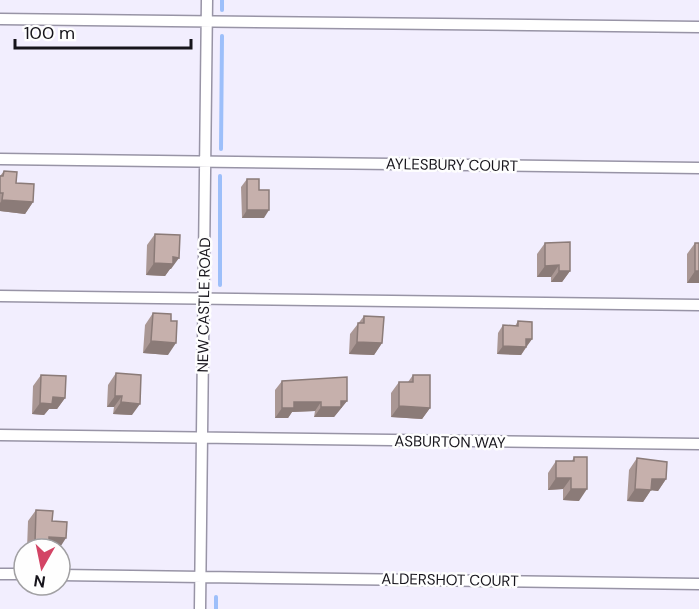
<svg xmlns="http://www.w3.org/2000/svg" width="699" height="609" font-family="'DM Sans',sans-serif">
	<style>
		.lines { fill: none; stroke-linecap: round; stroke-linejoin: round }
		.stream { stroke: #9dbffa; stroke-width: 4 }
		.minor-casing { stroke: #9894a6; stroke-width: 13 }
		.minor { stroke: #fff; stroke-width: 10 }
		.wall { fill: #aa9794 }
		.shaded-wall { fill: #8b7b78 }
		.building { fill: #c6b0ac; stroke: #8b7b78; stroke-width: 1.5 }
		.labels { text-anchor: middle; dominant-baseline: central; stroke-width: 5; stroke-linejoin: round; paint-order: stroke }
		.street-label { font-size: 15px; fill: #16141b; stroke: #fefefe }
	</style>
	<rect width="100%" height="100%" fill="#f2eefe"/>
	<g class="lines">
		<path class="stream" d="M222,0V10
			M221,149L222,36
			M220,285V176
			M216,609V597"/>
		<defs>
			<path id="minor" d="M0,19L699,27
				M0,159L699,168
				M0,296L699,305
				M0,435L699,444
				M0,574H24
				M60,575L699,584
				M200,609L207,0"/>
		</defs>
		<use href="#minor" class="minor-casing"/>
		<use href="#minor" class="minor"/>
	</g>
	<path class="wall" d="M4,171L33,202L25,214L0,211V176Z
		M247,179L259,190L264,218H242L241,187Z
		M155,234L171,269H170L165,276L146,275L147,245Z
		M545,243L570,271L562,282H551V277H537V254Z
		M695,243L699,283H687V254Z
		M153,313L168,355L143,353L145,325Z
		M364,316L382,343L374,355L349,354L350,334Z
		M518,321L532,339L521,355L497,354L498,333L503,325L515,326Z
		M116,373L132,415L113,414L114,407H107L108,385Z
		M41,375L65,398L57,409H49L44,415L32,414L33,386Z
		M413,375L430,408L422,419L391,417V393L399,382H408Z
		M282,381L347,401L334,417H314L315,411L292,412L288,418H275V390Z
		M574,457L579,501L563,500V489L548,490V473L556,461H572Z
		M637,458L666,479L658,491L651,490L643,502L627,501L629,470Z
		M36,510L52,521L59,549H27L28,521Z"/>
	<path class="shaded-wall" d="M2,200L33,202L25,214L0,211V203Z
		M247,210H269L264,218H242Z
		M173,257L179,258L171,269H170L165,276L146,275L154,263Z
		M559,265L551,277H537L545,266Z
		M559,271H570L562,282H551Z
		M695,271H699V283H687Z
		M526,339H532L526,347Z
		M151,341L176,343L168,355L143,353Z
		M357,342L382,343L374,355L349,354Z
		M503,346L526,347L521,355L497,354Z
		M115,396H122L114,407H107Z
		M53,397L65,398L57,409H49L44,415L32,414L40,403Z
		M341,401H347L334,417H314L321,407Z
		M121,402L140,404L132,415L113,414Z
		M294,402H321L315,411L292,412L288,418H275L282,408Z
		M399,406L430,408L422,419L391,417Z
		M556,478H571L563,489L548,490Z
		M652,479H666L658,491L649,490H651L643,502L627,501L635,489Z
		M571,489H587L579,501L563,500Z
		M49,537L66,538L59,549H30L35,542Z"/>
	<path class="building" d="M4,171L17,172L16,183L34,184L33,202L2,200L3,193H0V176H3Z
		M247,179H259V190H269V210H247Z
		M155,234L180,235L179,258L173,257V264L154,263Z
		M570,242V271H559V265L545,266V243Z
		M695,243H699V271H695Z
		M153,313L171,314V321H177L176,343L151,341Z
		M364,316L384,317L382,343L357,342L358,323H364Z
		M518,321L532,322V339H526V347L503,346V325L518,326Z
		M116,373L141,375L140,404L121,402L122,396H115Z
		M41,375L66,376L65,398L53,397L52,404L40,403Z
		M413,375H430V408L399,406V382H413Z
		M347,377V401H341V407H321V402H294V408H282V381Z
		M574,457H587V489H571V478H556V461H574Z
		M637,458L667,462L666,479H652L651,490L635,489Z
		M36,510L53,511L52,521L67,522L66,538L49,537V542H35Z"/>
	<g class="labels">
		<g class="street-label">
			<text transform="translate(452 165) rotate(1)">AYLESBURY COURT</text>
			<text transform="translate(204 305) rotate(-89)">NEW CASTLE ROAD</text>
			<text transform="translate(450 442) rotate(1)">ASBURTON WAY</text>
			<text transform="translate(450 580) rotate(1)">ALDERSHOT COURT</text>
		</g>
	</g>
	<g transform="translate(42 567) rotate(189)"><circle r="28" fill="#fefefe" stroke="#a1a0a3" stroke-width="1.5"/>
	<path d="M0-4.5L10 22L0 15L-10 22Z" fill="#d34465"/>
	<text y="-9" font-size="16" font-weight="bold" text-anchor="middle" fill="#16141b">N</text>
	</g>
	<path d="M15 39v9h176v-9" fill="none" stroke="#16141b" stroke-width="3"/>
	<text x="24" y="39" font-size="18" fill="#16141b" stroke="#fefefe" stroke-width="4.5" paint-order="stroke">100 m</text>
</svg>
